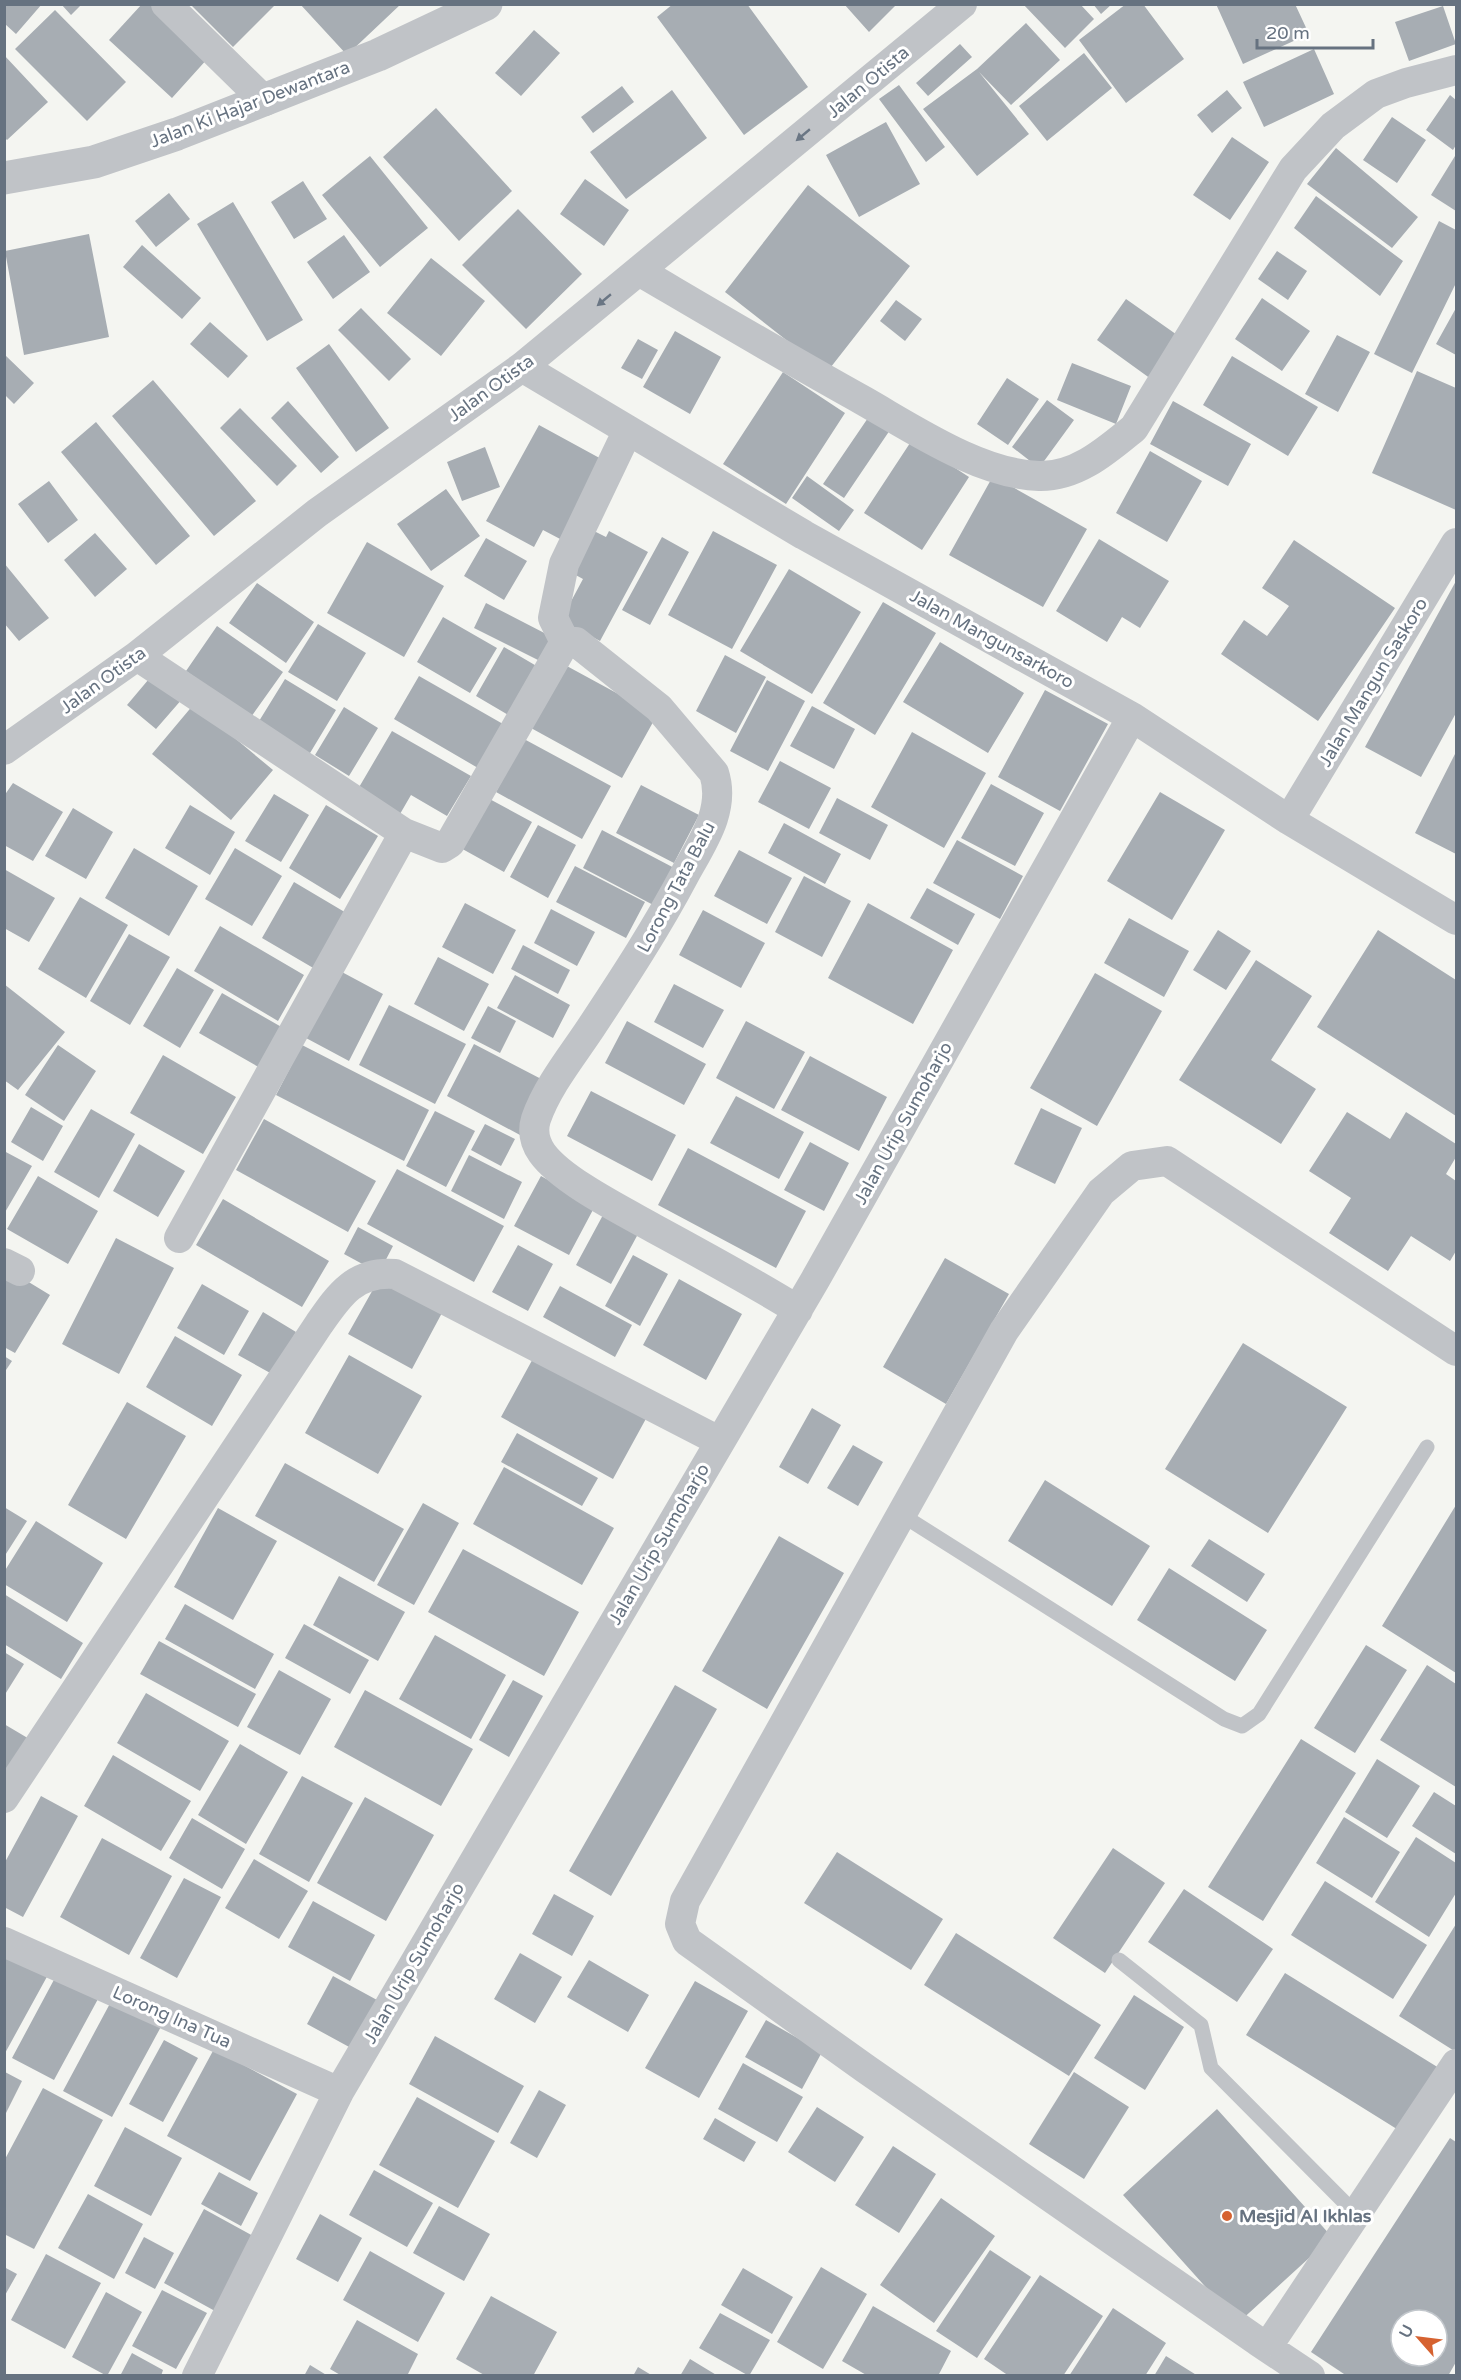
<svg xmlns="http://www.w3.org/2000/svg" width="1461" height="2380" font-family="'Varela Round',sans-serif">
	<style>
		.building { fill: #a7adb3; fill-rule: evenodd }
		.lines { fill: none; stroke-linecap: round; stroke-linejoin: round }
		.service { stroke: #c0c3c7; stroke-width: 15 }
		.minor { stroke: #c0c3c7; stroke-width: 30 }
		.tertiary { stroke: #c0c3c7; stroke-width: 33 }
		.oneway { fill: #6a7684 }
		.poi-dot { fill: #d66230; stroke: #fff; stroke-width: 2 }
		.labels { text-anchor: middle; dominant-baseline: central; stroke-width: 6; stroke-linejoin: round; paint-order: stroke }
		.street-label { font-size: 18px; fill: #667280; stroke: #fff }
		.poi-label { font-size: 18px; font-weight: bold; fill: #667280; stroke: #fff; text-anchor: start }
	</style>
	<rect width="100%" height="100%" fill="#f4f5f1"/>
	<path class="building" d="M5,4H42L16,34L5,24Z
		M61,4H82L71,15Z
		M142,4H152L209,57L172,98L109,40Z
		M190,4H276L233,47Z
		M300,4H401L347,55Z
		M673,4H747L808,87L744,135L657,17Z
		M844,4H897L869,32Z
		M1023,4H1080L1094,19L1065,48Z
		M1093,4H1112L1101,14Z
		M1126,4H1143L1184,59L1126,103L1079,40Z
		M1216,4H1295L1309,34L1243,64Z
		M1443,6L1456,44L1409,61L1395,22Z
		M55,10L126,82L87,121L15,49Z
		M1026,23L1060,60L1011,105L979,72L1029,134L977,176L923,109L977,69Z
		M534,30L560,53L521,96L495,73Z
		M960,44L972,57L928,96L916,83Z
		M1314,49L1334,94L1264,127L1243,82Z
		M1084,53L1112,88L1047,141L1019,106Z
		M4,55L48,102L7,140L4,137Z
		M899,85L945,147L926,162L879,99Z
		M622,86L634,102L593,133L581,117Z
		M672,90L707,138L626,199L590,152Z
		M1227,90L1242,108L1212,133L1197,115Z
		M1450,95L1456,100V145L1453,150L1426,130Z
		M436,108L512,191L459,241L383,157Z
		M1392,117L1426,140L1397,183L1363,160Z
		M886,122L920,184L859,217L826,155Z
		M1232,137L1269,162L1230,220L1193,195Z
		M1336,148L1418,217L1392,248L1307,184Z
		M370,156L428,228L380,267L322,195Z
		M1455,156L1456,158V211L1431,195Z
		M585,179L629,210L604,246L560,214Z
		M303,181L327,219L294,239L271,202Z
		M808,185L910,266L827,372L725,292Z
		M169,193L190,219L156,247L135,221Z
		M1316,196L1403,261L1380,296L1294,228Z
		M233,202L303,320L267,341L197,224Z
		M518,209L582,274L526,329L462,265Z
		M1439,221L1456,230V283L1412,373L1374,354Z
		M89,234L109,337L24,355L5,251Z
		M344,235L370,272L333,299L307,262Z
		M142,245L201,298L182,319L123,267Z
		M1277,251L1307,271L1288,300L1258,279Z
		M431,258L485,301L441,356L387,313Z
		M1262,298L1310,331L1282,371L1235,339Z
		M1126,299L1180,337L1151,379L1097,340Z
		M896,300L922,319L905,341L880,321Z
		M361,308L411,359L389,381L338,330Z
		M1456,308V355L1436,344Z
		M210,322L248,356L228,378L190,344Z
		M675,331L721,357L690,414L643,387Z
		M1337,335L1370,352L1338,412L1305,394Z
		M638,339L658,350L642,379L621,368Z
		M329,344L389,428L356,452L296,368Z
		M5,355L34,383L14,404L5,395Z
		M1232,356L1318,407L1288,456L1203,405Z
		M1072,363L1131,386L1116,424L1057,400Z
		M1417,371L1456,388V510L1372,473Z
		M783,372L845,413L786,504L723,464Z
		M1007,378L1039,399L1008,445L977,424Z
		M153,380L256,501L214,536L112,416Z
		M1047,400L1074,420L1039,468L1012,447Z
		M288,401L339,457L321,473L271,418Z
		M1173,401L1251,444L1228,486L1150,444Z
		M240,408L297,466L277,486L220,428Z
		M870,415L890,430L844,498L823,484Z
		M96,422L190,536L156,565L61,452Z
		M539,425L605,461L562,540L543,530L534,547L486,521Z
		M912,440L969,477L922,550L864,513Z
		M485,447L500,487L462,501L447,462Z
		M1150,451L1202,481L1167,542L1116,513Z
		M807,476L854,510L839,531L792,498Z
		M993,476L1087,529L1043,607L949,555Z
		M49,481L78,520L48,543L18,504Z
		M446,489L480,536L431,571L397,524Z
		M594,531L606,537L609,531L648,552L600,641L561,620L583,579L572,573Z
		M713,531L777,565L732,649L668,615Z
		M95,533L127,569L95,597L64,560Z
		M662,537L689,552L650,625L622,610Z
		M486,538L527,561L504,600L464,576Z
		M1099,539L1169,581L1140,628L1122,617L1107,642L1056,611Z
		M1294,540L1395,608L1318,721L1221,654L1244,620L1267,636L1289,606L1262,588Z
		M367,542L444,586L404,657L327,613Z
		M4,563L49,618L19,641L4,623Z
		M789,569L861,612L812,694L740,651Z
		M1456,581V713L1421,777L1365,747Z
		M257,583L314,622L286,663L229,623Z
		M883,602L936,633L875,735L823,703Z
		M486,603L554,638L542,662L474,628Z
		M443,617L497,648L470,693L417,662Z
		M318,624L366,653L337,701L288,672Z
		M217,626L283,672L251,717L186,671Z
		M940,642L1024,693L988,753L903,702Z
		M504,647L545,671L517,720L476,696Z
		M725,655L766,677L736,733L696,711Z
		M565,665L657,715L622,778L531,728Z
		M154,673L183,698L156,729L127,705Z
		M419,676L503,724L478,768L394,719Z
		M285,679L336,710L307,758L256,726Z
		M767,680L805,701L768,771L730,751Z
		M1045,690L1108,724L1060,811L998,777Z
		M194,704L273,770L231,820L152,754Z
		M812,706L855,729L834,769L790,746Z
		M344,707L378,728L349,776L315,755Z
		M392,731L471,776L447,816L411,795L400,814L358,789Z
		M912,732L986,773L944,848L871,807Z
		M524,739L611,786L582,839L496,792Z
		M1456,752V854L1415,833Z
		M780,761L831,788L809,829L758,802Z
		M13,783L63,812L33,861L4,845V796Z
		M991,784L1044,813L1015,866L961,838Z
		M641,785L699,815L674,863L616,833Z
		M1160,792L1225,830L1172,920L1107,881Z
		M274,794L309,815L281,862L245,841Z
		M484,796L532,822L504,872L457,846Z
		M837,798L888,825L870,860L819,833Z
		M190,805L235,832L210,875L165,848Z
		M326,805L378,836L340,899L289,868Z
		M73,808L113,832L86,879L45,856Z
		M784,823L841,854L825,884L768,853Z
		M538,825L576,845L548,898L510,877Z
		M602,830L678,870L659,908L583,868Z
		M957,840L1023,876L1000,919L933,883Z
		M134,848L198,886L169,936L105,898Z
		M235,848L282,876L252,926L205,899Z
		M739,850L792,878L767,924L714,896Z
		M575,866L645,902L626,938L556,902Z
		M4,869L55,898L29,942L4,928Z
		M804,876L851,901L822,957L775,932Z
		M294,882L348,914L315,969L262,938Z
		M927,888L975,914L958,945L910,918Z
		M80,897L128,925L86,998L38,969Z
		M465,903L516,930L493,974L442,947Z
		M868,903L953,950L913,1024L828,978Z
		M551,909L595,932L577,966L534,943Z
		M703,910L765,943L741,988L679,955Z
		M1129,918L1189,951L1164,997L1104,963Z
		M220,926L304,975L278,1021L194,971Z
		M1218,930L1251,951L1226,990L1193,970Z
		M1378,930L1456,980V1116L1317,1027Z
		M129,934L170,957L130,1025L90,1001Z
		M523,945L570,970L558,994L511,969Z
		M438,957L489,984L464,1031L414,1004Z
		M1256,960L1312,996L1271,1060L1316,1089L1281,1144L1179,1080Z
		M177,968L214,990L180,1048L143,1026Z
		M340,971L383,994L349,1061L306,1038Z
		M1095,973L1162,1011L1097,1126L1030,1088Z
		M515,975L570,1005L553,1038L497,1008Z
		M4,984L65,1032L18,1090L4,1080Z
		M674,984L724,1010L703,1048L654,1022Z
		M222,993L285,1029L262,1069L199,1033Z
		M389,1005L466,1044L435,1104L359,1065Z
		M488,1006L516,1021L500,1053L471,1038Z
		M627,1021L706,1064L684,1105L605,1063Z
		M746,1021L805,1052L774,1109L716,1078Z
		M474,1044L547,1082L520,1135L447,1096Z
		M58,1045L96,1071L64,1121L25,1095Z
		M302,1045L429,1110L404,1161L276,1095Z
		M163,1055L236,1097L203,1154L130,1113Z
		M810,1056L887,1097L859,1151L781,1110Z
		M591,1091L676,1135L652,1181L567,1136Z
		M736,1096L804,1132L779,1179L710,1143Z
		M31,1107L63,1126L43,1161L11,1142Z
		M1041,1108L1082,1128L1055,1184L1014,1164Z
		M91,1109L135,1134L99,1198L54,1172Z
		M435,1111L475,1131L446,1187L406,1166Z
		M1347,1112L1390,1139L1406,1112L1456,1144V1157L1446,1174L1456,1181V1251L1450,1261L1411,1236L1388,1271L1329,1233L1351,1198L1309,1171Z
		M264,1119L376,1181L348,1232L236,1170Z
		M485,1124L515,1139L501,1166L471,1150Z
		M810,1142L849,1163L824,1211L784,1190Z
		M139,1144L185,1171L158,1217L113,1191Z
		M688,1148L806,1211L776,1268L658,1205Z
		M4,1151L32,1166L4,1214Z
		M469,1155L522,1182L504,1219L451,1191Z
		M397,1169L504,1226L474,1282L367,1224Z
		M38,1176L98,1211L68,1264L7,1229Z
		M541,1176L595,1206L569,1255L514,1226Z
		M223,1199L329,1261L302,1307L196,1245Z
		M603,1215L638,1234L611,1284L576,1265Z
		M358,1227L393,1246L379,1273L344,1254Z
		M116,1238L174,1268L119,1374L62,1344Z
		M518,1245L553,1264L528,1311L492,1292Z
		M633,1255L668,1274L640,1326L605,1306Z
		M945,1258L1009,1294L946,1404L883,1367Z
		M4,1267L50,1295L15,1353L4,1347Z
		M380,1277L443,1311L412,1369L348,1334Z
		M679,1279L742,1314L706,1380L643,1345Z
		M202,1284L249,1311L224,1355L177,1328Z
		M560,1286L632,1325L615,1357L543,1317Z
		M263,1312L296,1332L272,1374L238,1355Z
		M175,1336L242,1375L212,1426L146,1387Z
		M1243,1343L1347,1407L1268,1533L1165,1469Z
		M536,1353L648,1415L613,1479L501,1417Z
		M349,1355L422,1396L378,1474L305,1433Z
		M4,1356L12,1361L4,1373Z
		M127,1402L186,1436L126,1539L68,1505Z
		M812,1408L841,1425L808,1484L779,1467Z
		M517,1433L598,1478L582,1506L501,1462Z
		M853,1445L883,1462L858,1506L827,1488Z
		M285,1463L404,1529L374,1582L255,1516Z
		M504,1467L614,1528L582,1585L473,1524Z
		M1045,1480L1150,1546L1112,1606L1008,1541Z
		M423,1503L459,1523L414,1605L377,1585Z
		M1456,1505V1673L1382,1626Z
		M4,1507L27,1521L4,1557Z
		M218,1508L277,1541L233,1620L174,1587Z
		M36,1521L103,1563L67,1622L4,1584V1572Z
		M779,1536L844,1573L767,1709L702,1671Z
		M1209,1539L1265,1574L1247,1602L1191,1566Z
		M463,1549L579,1612L544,1676L428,1612Z
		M1169,1568L1267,1630L1235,1681L1137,1620Z
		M339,1576L405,1612L378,1661L313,1625Z
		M4,1594L83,1643L61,1679L4,1644Z
		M185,1604L274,1654L255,1689L165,1639Z
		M304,1624L369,1660L350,1694L285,1658Z
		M435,1635L506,1675L471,1739L399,1699Z
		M159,1641L256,1694L238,1727L140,1674Z
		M1366,1645L1407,1670L1355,1753L1314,1728Z
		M4,1652L24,1664L4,1696Z
		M1427,1665L1456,1684V1787L1380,1740Z
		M279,1670L331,1699L300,1755L247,1727Z
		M513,1680L543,1696L509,1757L479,1740Z
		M675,1685L717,1709L611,1896L569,1871Z
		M365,1690L473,1749L441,1806L334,1747Z
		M146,1693L229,1741L200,1791L117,1743Z
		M4,1724L31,1740L4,1775Z
		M1301,1739L1356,1773L1263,1921L1208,1887Z
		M240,1744L288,1772L246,1844L198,1815Z
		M113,1755L191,1801L161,1851L84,1806Z
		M1377,1759L1420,1786L1387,1838L1345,1812Z
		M302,1776L353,1803L309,1882L259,1854Z
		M1434,1792L1456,1806V1854L1412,1826Z
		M41,1796L78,1816L23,1917L4,1907V1864Z
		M365,1797L434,1835L386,1921L317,1883Z
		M1344,1817L1400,1852L1372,1898L1316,1863Z
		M192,1818L245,1849L222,1889L169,1858Z
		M1416,1837L1456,1863V1893L1429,1937L1375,1902Z
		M102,1838L172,1876L129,1955L60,1917Z
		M1113,1848L1165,1883L1105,1973L1053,1938Z
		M837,1852L943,1919L911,1970L804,1903Z
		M254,1859L308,1891L279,1939L225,1908Z
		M184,1878L221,1897L177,1978L140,1958Z
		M1325,1881L1427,1945L1393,1999L1291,1935Z
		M1184,1889L1273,1949L1237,2002L1148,1942Z
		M554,1894L594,1916L572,1956L532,1934Z
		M313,1901L375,1935L350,1981L288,1947Z
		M1456,1924V2052L1399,2016Z
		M956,1933L1101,2025L1069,2076L924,1985Z
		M520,1953L562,1977L535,2023L494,1999Z
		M4,1955L49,1973L4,2055Z
		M589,1960L649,1995L628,2032L567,1997Z
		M1285,1973L1439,2068L1400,2131L1246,2035Z
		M56,1976L98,1999L54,2080L12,2058Z
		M333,1976L377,2000L351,2048L307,2024Z
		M695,1981L748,2011L699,2098L645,2068Z
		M1134,1995L1184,2027L1145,2090L1094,2058Z
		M114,1996L163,2023L112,2117L63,2091Z
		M766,2020L822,2052L802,2089L745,2057Z
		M435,2036L524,2086L498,2133L409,2084Z
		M164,2040L198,2058L163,2122L129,2104Z
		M214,2049L297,2094L250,2181L167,2136Z
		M743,2063L803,2097L777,2142L718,2109Z
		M5,2072L22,2081L5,2115Z
		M1074,2072L1129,2107L1084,2179L1029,2144Z
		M43,2088L103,2120L34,2249L4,2234V2161Z
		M539,2090L566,2105L537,2158L510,2143Z
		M417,2097L495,2141L458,2208L379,2165Z
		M817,2107L864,2137L835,2182L788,2152Z
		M1217,2109L1332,2237L1238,2323L1123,2195Z
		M715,2118L756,2142L744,2162L703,2139Z
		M125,2127L182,2158L151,2216L94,2186Z
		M1450,2138L1456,2142V2362L1448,2376H1347L1311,2352ZM1401,2320H1437V2356H1401Z
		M893,2146L936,2174L899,2233L855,2205Z
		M374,2170L433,2203L407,2247L349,2215Z
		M219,2172L258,2193L241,2226L201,2204Z
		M88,2194L143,2224L114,2279L58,2248Z
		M941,2198L995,2236L934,2323L880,2285Z
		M439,2206L490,2234L464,2281L413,2253Z
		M204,2209L255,2237L215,2311L164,2283Z
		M320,2214L362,2238L338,2282L296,2259Z
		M144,2237L174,2253L155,2289L125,2273Z
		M990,2250L1031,2277L977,2358L936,2331Z
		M370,2251L445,2293L418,2342L343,2300Z
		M46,2254L101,2283L65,2349L11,2320Z
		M4,2267L17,2274L4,2297Z
		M821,2267L867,2294L823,2369L777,2342Z
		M743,2268L793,2297L772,2334L721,2305Z
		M1040,2275L1103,2316L1063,2376H1009L984,2359Z
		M162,2290L207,2313L176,2369L132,2346Z
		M106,2292L142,2312L107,2376L72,2357Z
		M491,2296L557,2332L533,2376H486L456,2359Z
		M873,2306L951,2351L938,2376H868L842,2361Z
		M1113,2308L1166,2343L1145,2376H1069Z
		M720,2313L770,2340L749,2376L699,2348Z
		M357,2320L418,2354L407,2376H342L330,2369Z
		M132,2353L163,2370L161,2376H120Z
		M1166,2356L1198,2376H1154Z
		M690,2359L718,2376H680Z
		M310,2365L328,2376H304Z
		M638,2367L653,2376H633Z"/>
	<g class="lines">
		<path class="service" d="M902,1515L1224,1719L1242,1726L1259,1714L1427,1447
			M1119,1960L1201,2025L1211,2068L1355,2213"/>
		<path class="minor" d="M166,4L265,101
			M639,271C714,315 788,359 864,401C915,430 980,474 1039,476C1077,477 1107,450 1134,428L1293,169L1333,126L1376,94L1406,83L1456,70
			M522,367L804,535L1132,717L1289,820L1456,920
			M565,642L553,618L564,564L628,430
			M137,656L404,833L179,1238
			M4,750L137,656L317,513L522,367L962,4
			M1289,820L1456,543
			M404,833L442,848L450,843L565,642H576L659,708L714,773C726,810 702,843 685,874C657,927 625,976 592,1026C573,1055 548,1085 536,1119C532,1132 535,1143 542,1153C562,1181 625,1212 655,1229C703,1255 751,1281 798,1310
			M4,1263L20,1271
			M1456,1351L1167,1161L1132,1166L1101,1192L1004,1331L685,1901L680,1924L687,1941L866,2069L1259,2342L1272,2340L1456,2064
			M4,1798L319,1324C339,1295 355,1271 395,1274L719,1441
			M4,1942L339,2092
			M1259,2342L1310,2376
			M197,2376L339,2092L815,1280L1132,717"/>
		<path class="tertiary" d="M4,178L94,162L177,134L378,55L486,4"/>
	</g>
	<defs><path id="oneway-solid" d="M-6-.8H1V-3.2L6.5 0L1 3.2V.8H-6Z" transform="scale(1.5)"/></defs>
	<g class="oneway">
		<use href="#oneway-solid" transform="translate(803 135) rotate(140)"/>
		<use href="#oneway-solid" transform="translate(604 300) rotate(140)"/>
	</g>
	<circle class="poi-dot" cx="1227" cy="2216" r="6"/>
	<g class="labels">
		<g class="street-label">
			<text transform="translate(868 82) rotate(-40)">Jalan Otista</text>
			<text transform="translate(250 104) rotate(-21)">Jalan Ki Hajar Dewantara</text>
			<text transform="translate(491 388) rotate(-36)">Jalan Otista</text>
			<text transform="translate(992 639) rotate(29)">Jalan Mangunsarkoro</text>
			<text transform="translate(103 680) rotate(-36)">Jalan Otista</text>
			<text transform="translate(1373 682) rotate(-59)">Jalan Mangun Saskoro</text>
			<text transform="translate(676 887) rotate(-62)">Lorong Tata Balu</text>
			<text transform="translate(903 1123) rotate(-61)">Jalan Urip Sumoharjo</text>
			<text transform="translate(659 1544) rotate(-60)">Jalan Urip Sumoharjo</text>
			<text transform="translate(414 1963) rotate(-60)">Jalan Urip Sumoharjo</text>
			<text transform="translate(172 2017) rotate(24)">Lorong Ina Tua</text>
		</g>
		<g class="poi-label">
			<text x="1239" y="2216">Mesjid Al Ikhlas</text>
		</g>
	</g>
	<rect width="1461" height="2380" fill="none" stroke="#667280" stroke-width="12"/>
	<g transform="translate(1419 2338) rotate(298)"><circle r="28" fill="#ffffff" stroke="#c2c7cc" stroke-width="1.5"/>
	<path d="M0-4.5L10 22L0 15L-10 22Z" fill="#d66230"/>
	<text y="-9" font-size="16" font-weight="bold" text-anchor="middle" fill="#667280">U</text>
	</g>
	<path d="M1257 39v9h116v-9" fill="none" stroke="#667280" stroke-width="3"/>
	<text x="1266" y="39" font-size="18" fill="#667280" stroke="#ffffff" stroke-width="4.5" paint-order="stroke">20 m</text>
</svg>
